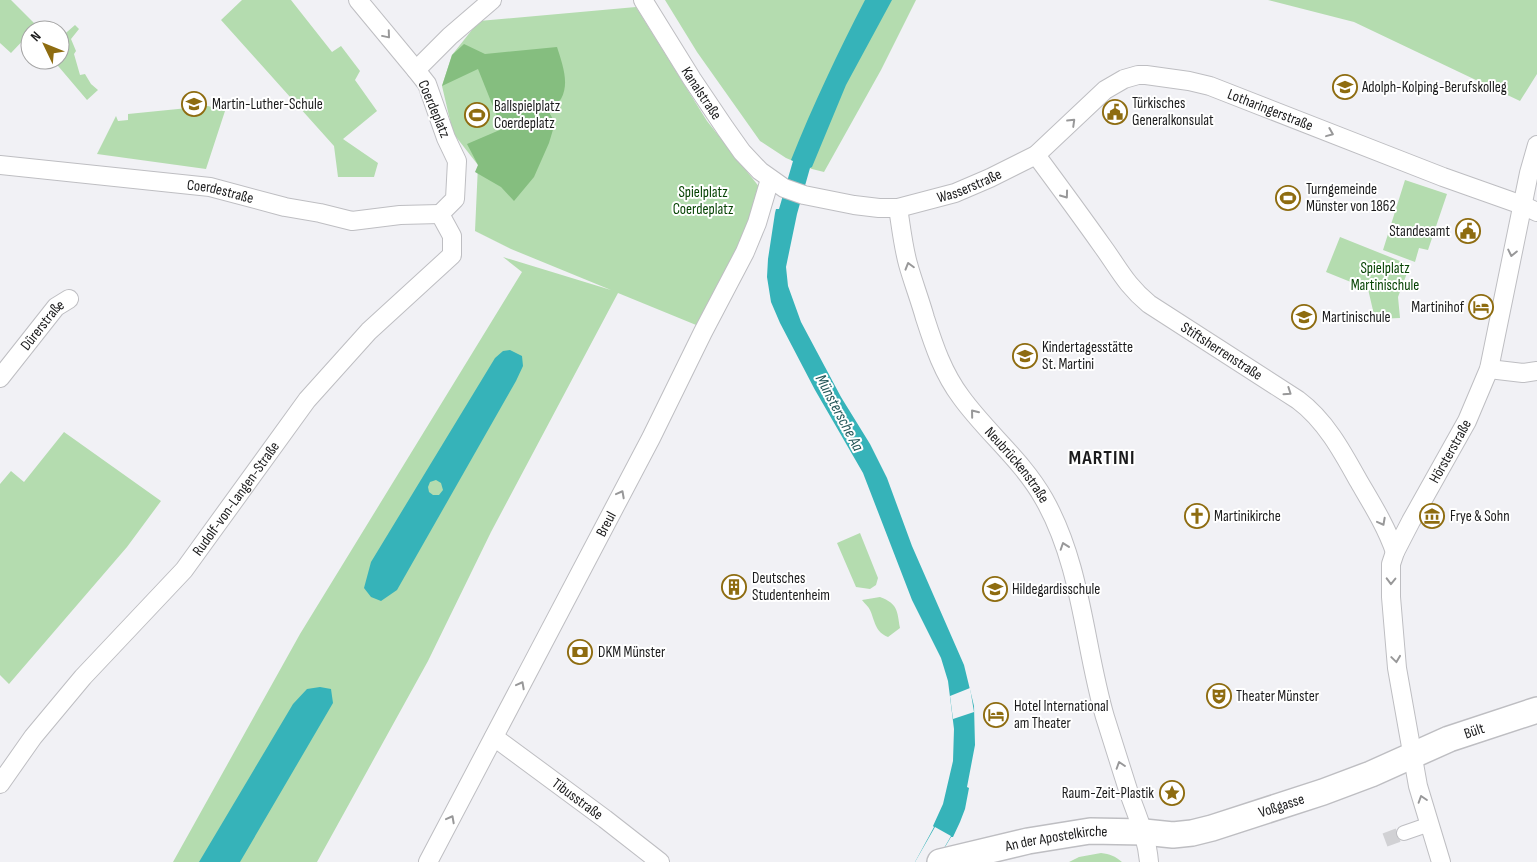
<svg xmlns="http://www.w3.org/2000/svg" width="1537" height="862" font-family="'Sofia Sans Condensed',sans-serif">
	<style>
		.green { fill: #b4dcaf }
		.forest { fill: #85be7f }
		.water { fill: #36b3b9; fill-rule: evenodd }
		.pier { fill: #f1f1f5 }
		.lines { fill: none; stroke-linecap: round; stroke-linejoin: round }
		.pedestrian-tunnel { stroke: #d1d1d4; stroke-width: 14; stroke-dasharray: 14 7; stroke-linecap: butt }
		.pedestrian-casing { stroke: #bebec2; stroke-width: 16 }
		.minor-casing { stroke: #bebec2; stroke-width: 20 }
		.secondary-casing { stroke: #bebec2; stroke-width: 28 }
		.pedestrian { stroke: #fff; stroke-width: 14 }
		.minor { stroke: #fff; stroke-width: 18 }
		.secondary { stroke: #fff; stroke-width: 25 }
		.oneway { stroke: #989899 }
		.labels { text-anchor: middle; dominant-baseline: central; stroke-width: 4; stroke-linejoin: round; paint-order: stroke }
		.poi-label { font-size: 15px; fill: #1b1b1c; stroke: #fff; text-anchor: start }
		.street-label { font-size: 15px; fill: #1b1b1c; stroke: #fff }
		.park-label { font-size: 15px; fill: #064303; stroke: #fff }
		.water-label { font-size: 16px; font-style: italic; fill: #245759; stroke: #fff }
		.district-label { font-size: 20px; font-weight: bold; letter-spacing: 1px; fill: #1b1b1c; stroke: #fff }
	</style>
	<rect width="100%" height="100%" fill="#f1f1f5"/>
	<path class="green" d="M0,0H11L37,26L33,30H30V33L11,53L0,43Z
		M242,0H291L332,52L341,46L360,71L355,80L377,111L343,139L378,163L374,177H338L334,146L221,20Z
		M665,0H916L881,70L824,172L812,169L786,158L760,141L697,52Z
		M1268,0H1537V74L1520,101L1354,22Z
		M636,7L707,121L764,193L701,327L618,293L491,532L428,661L317,862H173L300,634L522,272L503,257L611,290L511,249L475,231L478,165L453,133L442,86L452,55L479,21Z
		M75,25L79,29L71,39L76,51L74,54L80,75L85,74L91,84L98,90L87,100L53,60H60V38Z
		M208,106L225,111L206,169L97,154L116,116L118,121L128,120V114Z
		M1405,180L1447,194L1428,250L1419,248L1415,262L1383,250Z
		M1340,237L1410,265L1398,297L1400,318L1375,319L1368,289L1326,272Z
		M64,432L161,501L127,547L9,684L0,675V484L11,471L24,482Z
		M860,533L878,578L876,585L870,589L856,587L837,543Z
		M880,597C898,604 897,610 900,628L888,637C875,632 875,621 870,610C868,606 865,604 862,600Z
		M1101,853C1110,854 1115,856 1122,862H1069L1079,857Z"/>
	<path class="forest" d="M464,44L485,54L557,47C562,63 570,83 561,99C559,102 554,104 551,106L550,114L555,123L549,143L534,177L514,201L501,187L475,172L478,165L467,144L502,129L478,69L442,86L452,55Z"/>
	<path class="water" d="M865,0H892L846,85L812,167L810,168L797,214L786,267L788,286L801,322L841,397L870,444L887,478L912,546L964,665L974,706L975,745L967,787L969,788L965,809L960,822L953,837H951L936,862H915L934,827L933,826L943,804L953,761L954,729L948,681L941,658L912,600L863,473L815,390L780,323L771,302L767,277L768,259L775,213L776,209H779L793,161L791,160C813,105 838,52 865,0Z
		M510,350L522,356L523,366L516,381L397,590L381,601L371,597L364,588L371,562L495,358L503,351ZM436,480L441,483L443,490L439,495H433L429,492L428,487L430,482Z
		M320,687L331,689L333,703L240,862H199L293,704L307,689Z"/>
	<path class="pier" d="M970,688L974,712L953,719L950,696Z
		M935,827L951,836L936,862H915Z"/>
	<g class="lines">
		<path class="pedestrian-tunnel" d="M1385,840L1404,833"/>
		<defs>
			<path id="pedestrian" d="M1404,833L1430,824"/>
			<g id="minor">
				<path d="M358,0L416,70"/>
				<path id="s1" d="M643,0L692,79L725,128L742,152L760,171L784,188L804,195L854,205L879,208H898L955,193L990,178L1036,155L1105,90L1124,79L1138,75H1146L1189,81L1210,86L1443,177L1522,205L1537,212"/>
				<path id="s2" d="M1036,155C1059,186 1081,216 1103,247C1119,269 1126,285 1149,304L1298,400C1325,420 1342,451 1358,480C1372,504 1386,526 1395,552"/>
				<path id="s3" d="M0,165L210,187L285,207L320,213L352,221L400,215L440,214"/>
				<path id="s4" d="M898,208C901,226 903,246 908,264C913,282 920,300 925,318C934,346 943,373 961,397C987,433 1022,460 1044,499C1082,566 1084,645 1105,717C1113,743 1121,768 1129,793C1137,816 1147,837 1149,862"/>
				<path d="M440,214L455,199L457,161L446,138L427,84L416,70L450,36L492,0"/>
				<path d="M1489,369L1523,373L1537,371"/>
				<path id="s5" d="M0,378L56,307L69,299"/>
				<path id="s6" d="M494,737L605,819L660,862"/>
				<path id="s7" d="M0,784L33,737L83,677L184,570L307,400L369,331L452,255V236L440,214"/>
				<path id="s8" d="M428,862L651,438L703,332L745,252L757,223L770,179"/>
				<path id="s9" d="M1441,862L1418,786L1397,668L1391,597V564L1395,552L1411,521L1467,421L1489,369L1529,173L1537,145"/>
			</g>
			<g id="secondary">
				<path id="s10" d="M940,862L1028,841L1090,831L1144,832L1173,835L1192,833L1212,828L1323,792L1371,774L1449,739L1537,710"/>
			</g>
		</defs>
		<use href="#pedestrian" class="pedestrian-casing"/>
		<use href="#minor" class="minor-casing"/>
		<use href="#secondary" class="secondary-casing"/>
		<use href="#pedestrian" class="pedestrian"/>
		<use href="#minor" class="minor"/>
		<use href="#secondary" class="secondary"/>
	</g>
	<defs><path id="oneway-chevron" d="M-2-3.5L2.5 0L-2 3.5" fill="none" stroke-width="1.6" stroke-linecap="round" stroke-linejoin="round" transform="scale(1.25)"/></defs>
	<g class="oneway">
		<use href="#oneway-chevron" transform="translate(387 35) rotate(50)"/>
		<use href="#oneway-chevron" transform="translate(1072 122) rotate(-44)"/>
		<use href="#oneway-chevron" transform="translate(1330 133) rotate(22)"/>
		<use href="#oneway-chevron" transform="translate(1065 195) rotate(54)"/>
		<use href="#oneway-chevron" transform="translate(1512 253) rotate(102)"/>
		<use href="#oneway-chevron" transform="translate(909 266) rotate(-106)"/>
		<use href="#oneway-chevron" transform="translate(1288 392) rotate(34)"/>
		<use href="#oneway-chevron" transform="translate(974 413) rotate(-129)"/>
		<use href="#oneway-chevron" transform="translate(621 494) rotate(-62)"/>
		<use href="#oneway-chevron" transform="translate(1382 522) rotate(62)"/>
		<use href="#oneway-chevron" transform="translate(1064 546) rotate(-109)"/>
		<use href="#oneway-chevron" transform="translate(1391 581) rotate(91)"/>
		<use href="#oneway-chevron" transform="translate(1396 659) rotate(82)"/>
		<use href="#oneway-chevron" transform="translate(521 685) rotate(-62)"/>
		<use href="#oneway-chevron" transform="translate(1120 765) rotate(-108)"/>
		<use href="#oneway-chevron" transform="translate(1422 799) rotate(-108)"/>
		<use href="#oneway-chevron" transform="translate(451 819) rotate(-62)"/>
	</g>
	<defs>
		<symbol id="school-ring" viewBox="-11 -11 22 22"><circle r="9.5" fill="#fff" stroke="#8e6c10" stroke-width="1.5"/><path d="M0-5L7-2L0 1L-7-2ZM-4 1L0 2.5L4 1V4Q0 6-4 4Z" fill="#8e6c10"/></symbol>
		<symbol id="civic-ring" viewBox="-11 -11 22 22"><circle r="9.5" fill="#fff" stroke="#8e6c10" stroke-width="1.5"/><path d="M-.6-6.5H3V-4.5H.6V-3L4-1V1h2V6H-6V1h2V-1L-.6-3ZM-1.2 2.5V6h2.4V2.5Z" fill="#8e6c10"/></symbol>
		<symbol id="stadium-ring" viewBox="-11 -11 22 22"><circle r="9.5" fill="#fff" stroke="#8e6c10" stroke-width="1.5"/><path d="M0-5a6.5 5 0 1 0 0 10a6.5 5 0 1 0 0-10ZM-3.5-1.8h7v3.6h-7Z" fill="#8e6c10"/></symbol>
		<symbol id="hotel-ring" viewBox="-11 -11 22 22"><circle r="9.5" fill="#fff" stroke="#8e6c10" stroke-width="1.5"/><path d="M-6-4.5h1.5V1H6V5H4.5V3h-9V5H-6ZM-4 0a1.8 1.8 0 1 1 3.6 0ZM.5 0V-2.5h3Q6-2.5 6 0Z" fill="#8e6c10"/></symbol>
		<symbol id="church-ring" viewBox="-11 -11 22 22"><circle r="9.5" fill="#fff" stroke="#8e6c10" stroke-width="1.5"/><path d="M-1.2-6h2.4v3.5h3.3v2.4h-3.3V6h-2.4V-.1h-3.3v-2.4h3.3Z" fill="#8e6c10"/></symbol>
		<symbol id="museum-ring" viewBox="-11 -11 22 22"><circle r="9.5" fill="#fff" stroke="#8e6c10" stroke-width="1.5"/><path d="M0-6L6-3V-2H-6V-3ZM-5-1h2V3h-2ZM-1-1h2V3h-2ZM3-1h2V3H3ZM-6 4H6V6H-6Z" fill="#8e6c10"/></symbol>
		<symbol id="building-ring" viewBox="-11 -11 22 22"><circle r="9.5" fill="#fff" stroke="#8e6c10" stroke-width="1.5"/><path d="M-4-6H4V6H1V3H-1V6H-4ZM-2.5-4.3h1.7v1.8h-1.7ZM.8-4.3h1.7v1.8H.8ZM-2.5-1h1.7V.8h-1.7ZM.8-1h1.7V.8H.8Z" fill="#8e6c10"/></symbol>
		<symbol id="bank-ring" viewBox="-11 -11 22 22"><circle r="9.5" fill="#fff" stroke="#8e6c10" stroke-width="1.5"/><path d="M-6-4H6V4H-6ZM0-2.3a2.3 2.3 0 1 0 0 4.6a2.3 2.3 0 1 0 0-4.6Z" fill="#8e6c10"/></symbol>
		<symbol id="theatre-ring" viewBox="-11 -11 22 22"><circle r="9.5" fill="#fff" stroke="#8e6c10" stroke-width="1.5"/><path d="M-5-5.5Q0-4 5-5.5V0Q5 5 0 6Q-5 5-5 0ZM-3.3-2.5H-1v1.5H-3.3ZM1-2.5H3.3v1.5H1ZM-2.8 1Q0 5.5 2.8 1Z" fill="#8e6c10"/></symbol>
		<symbol id="sight-ring" viewBox="-11 -11 22 22"><circle r="9.5" fill="#fff" stroke="#8e6c10" stroke-width="1.5"/><path d="M0-6L1.8-2.2L6-1.7L2.9 1.2L3.7 5.4L0 3.3L-3.7 5.4L-2.9 1.2L-6-1.7L-1.8-2.2Z" fill="#8e6c10"/></symbol>
	</defs>
	<g fill-rule="evenodd">
		<use href="#school-ring" x="1331" y="73" width="28" height="28"/>
		<use href="#school-ring" x="180" y="90" width="28" height="28"/>
		<use href="#civic-ring" x="1101" y="98" width="28" height="28"/>
		<use href="#stadium-ring" x="463" y="101" width="28" height="28"/>
		<use href="#stadium-ring" x="1274" y="184" width="28" height="28"/>
		<use href="#civic-ring" x="1454" y="217" width="28" height="28"/>
		<use href="#hotel-ring" x="1467" y="293" width="28" height="28"/>
		<use href="#school-ring" x="1290" y="303" width="28" height="28"/>
		<use href="#school-ring" x="1011" y="342" width="28" height="28"/>
		<use href="#church-ring" x="1183" y="502" width="28" height="28"/>
		<use href="#museum-ring" x="1418" y="502" width="28" height="28"/>
		<use href="#building-ring" x="720" y="573" width="28" height="28"/>
		<use href="#school-ring" x="981" y="575" width="28" height="28"/>
		<use href="#bank-ring" x="566" y="638" width="28" height="28"/>
		<use href="#theatre-ring" x="1205" y="682" width="28" height="28"/>
		<use href="#hotel-ring" x="982" y="701" width="28" height="28"/>
		<use href="#sight-ring" x="1158" y="779" width="28" height="28"/>
	</g>
	<g class="labels">
		<g class="poi-label">
			<text x="1362" y="87">Adolph-Kolping-Berufskolleg</text>
			<text x="1132" y="103">Türkisches<tspan x="1132" dy="17">Generalkonsulat</tspan></text>
			<text x="212" y="104">Martin-Luther-Schule</text>
			<text x="494" y="106">Ballspielplatz<tspan x="494" dy="17">Coerdeplatz</tspan></text>
			<text x="1306" y="189">Turngemeinde<tspan x="1306" dy="17">Münster von 1862</tspan></text>
			<text x="1450" y="231" text-anchor="end">Standesamt</text>
			<text x="1464" y="307" text-anchor="end">Martinihof</text>
			<text x="1322" y="317">Martinischule</text>
			<text x="1042" y="347">Kindertagesstätte<tspan x="1042" dy="17">St. Martini</tspan></text>
			<text x="1214" y="516">Martinikirche</text>
			<text x="1450" y="516">Frye &amp; Sohn</text>
			<text x="752" y="578">Deutsches<tspan x="752" dy="17">Studentenheim</tspan></text>
			<text x="1012" y="589">Hildegardisschule</text>
			<text x="598" y="652">DKM Münster</text>
			<text x="1236" y="696">Theater Münster</text>
			<text x="1014" y="706">Hotel International<tspan x="1014" dy="17">am Theater</tspan></text>
			<text x="1154" y="793" text-anchor="end">Raum-Zeit-Plastik</text>
		</g>
		<g class="street-label">
			<text stroke="none"><textPath href="#s1" startOffset="110">Kanalstraße</textPath></text>
			<text transform="translate(434 109) rotate(67)">Coerdeplatz</text>
			<text stroke="none"><textPath href="#s1" startOffset="771">Lotharingerstraße</textPath></text>
			<text stroke="none"><textPath href="#s1" startOffset="428">Wasserstraße</textPath></text>
			<text stroke="none"><textPath href="#s3" startOffset="222">Coerdestraße</textPath></text>
			<text stroke="none"><textPath href="#s5" startOffset="68">Dürerstraße</textPath></text>
			<text stroke="none"><textPath href="#s2" startOffset="274">Stiftsherrenstraße</textPath></text>
			<text stroke="none"><textPath href="#s9" startOffset="431">Hörsterstraße</textPath></text>
			<text stroke="none"><textPath href="#s4" startOffset="289">Neubrückenstraße</textPath></text>
			<text stroke="none"><textPath href="#s7" startOffset="371">Rudolf-von-Langen-Straße</textPath></text>
			<text stroke="none"><textPath href="#s8" startOffset="382">Breul</textPath></text>
			<text stroke="none"><textPath href="#s10" startOffset="556">Bült</textPath></text>
			<text stroke="none"><textPath href="#s6" startOffset="104">Tibusstraße</textPath></text>
			<text stroke="none"><textPath href="#s10" startOffset="349">Voßgasse</textPath></text>
			<text stroke="none"><textPath href="#s10" startOffset="119">An der Apostelkirche</textPath></text>
		</g>
		<g class="park-label">
			<text x="703" y="192">Spielplatz<tspan x="703" dy="17">Coerdeplatz</tspan></text>
			<text x="1385" y="268">Spielplatz<tspan x="1385" dy="17">Martinischule</tspan></text>
		</g>
		<g class="water-label">
			<text transform="translate(839 413) rotate(62)">Münstersche Aa</text>
		</g>
		<g class="district-label">
			<text x="1102" y="458">MARTINI</text>
		</g>
	</g>
	<g transform="translate(45 45) rotate(313)"><circle r="24" fill="#ffffff" stroke="#a4a4a4"/>
	<path d="M0-4L9 19L0 12L-9 19Z" fill="#8e6c10"/>
	<text y="-8" font-size="14" font-weight="bold" text-anchor="middle" fill="#1b1b1c">N</text>
	</g>
</svg>
